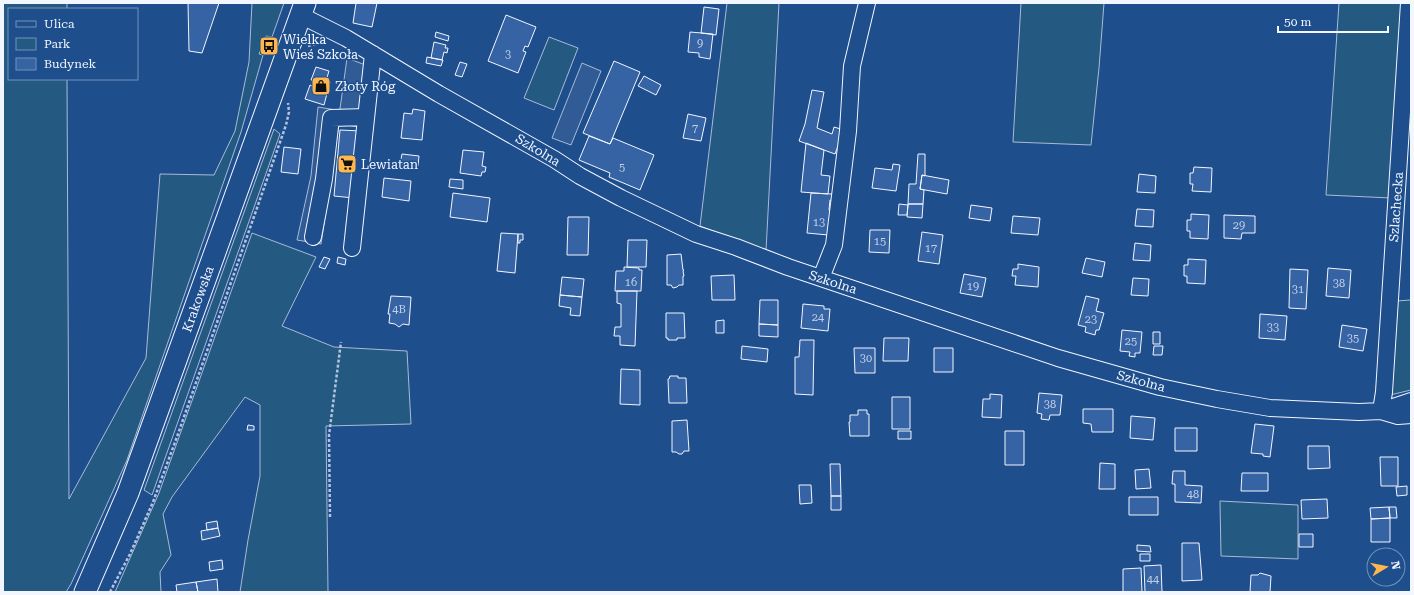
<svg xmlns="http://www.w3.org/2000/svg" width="1414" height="595" font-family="'Roboto Serif',serif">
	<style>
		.green { fill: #245a82; stroke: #a8bbd7 }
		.parking { fill: #305b95; stroke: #a8bbd7 }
		.building { fill: #3563a3; stroke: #f2f6ff }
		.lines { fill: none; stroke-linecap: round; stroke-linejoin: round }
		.minor-casing { stroke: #f2f6ff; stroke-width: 18 }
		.major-casing { stroke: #f2f6ff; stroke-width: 23 }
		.path { stroke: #b3c4dc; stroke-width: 2.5; stroke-dasharray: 3 2; stroke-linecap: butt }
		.minor { stroke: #1f4e8c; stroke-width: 16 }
		.major { stroke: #1f4e8c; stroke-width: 21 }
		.labels { text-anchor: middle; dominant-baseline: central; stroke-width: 3; stroke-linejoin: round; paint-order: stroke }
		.number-label { font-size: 11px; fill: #c3d1e8 }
		.poi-label { font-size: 13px; fill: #f2f6ff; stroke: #1f4e8c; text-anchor: start }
		.street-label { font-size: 13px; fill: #f2f6ff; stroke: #1f4e8c }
	</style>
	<rect width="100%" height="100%" fill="#1f4e8c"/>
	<path class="green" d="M3,3H67V9H9V79H67L69,499L146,358L160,174L214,175L235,131L249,62L252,3H284L272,37L266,36L259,54L263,55L241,132L127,460L71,584L66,592H3Z
		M727,3H779L766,251L700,226Z
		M1021,3H1104L1099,68L1091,145L1013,142Z
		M1339,3H1402L1391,198L1326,195Z
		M549,37L578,48L554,110L524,98Z
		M274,129L280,134L152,495L144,490Z
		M252,233L316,257L282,326L334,347L407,351L411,424L326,426L328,592H240L248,540L260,476V405L245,397L172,497L163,514L171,555L160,572L161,592H115L159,493Z
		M1411,300V390L1390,395L1396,301Z
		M1220,501L1298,505V559L1221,556Z"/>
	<path class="parking" d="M347,58L368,66L360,127L339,124L321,244L297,240L311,176L318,107L336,110L340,109Z
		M582,63L601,71L571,145L552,138Z"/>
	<path class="building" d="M188,3H219L202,53L189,51Z
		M356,3H377L372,27L353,23Z
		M704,7L719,9L716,35L701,33Z
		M506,15L536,27L528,47L525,46L523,51L526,52L518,73L488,61Z
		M436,32L449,36L448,41L435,37Z
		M690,32L713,34L710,59L699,57V53L688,52Z
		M434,42L446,45L445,48H448L447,53L444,52L442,60L431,58Z
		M427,57L443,60L441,66L426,63Z
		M614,61L640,72L610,144L583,133Z
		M460,62L467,64L462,77L455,75Z
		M316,67L329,71L326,81L330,82L324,105L305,99L310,85L312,86L314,81L311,80Z
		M644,76L661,85L656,95L638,86Z
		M812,90L824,92L817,128L832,134L834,127L844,130L835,154L799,141L805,124Z
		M413,109L425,111L422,140L401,138L404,113L412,114Z
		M688,114L706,118L701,141L683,138Z
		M340,130L361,131L354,198L334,196Z
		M589,136L610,144L613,138L654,155L640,190L609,177L610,173L579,160Z
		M806,143L824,150L821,175L830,176L828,194L801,192Z
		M284,147L301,149L298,174L281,172Z
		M463,150L484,152L482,166L486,167L485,172H482L481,176L460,173Z
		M402,154L419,156L418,166L400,164Z
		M918,154H925V176L922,175L920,189L924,190L923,204H908L909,184H916Z
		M893,164L900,165L896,191L872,188L875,168L892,170Z
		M1194,167L1212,168L1211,192L1192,191L1193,184H1190V173H1193Z
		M1139,174L1156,176L1155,193L1137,192Z
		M922,175L949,180L947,194L920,189Z
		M384,178L411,181L409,201L382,197Z
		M450,179L463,180V189L449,187Z
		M453,193L490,198L487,222L450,217Z
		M811,193L832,194L831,201L830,200L829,210L830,211L828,235L807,233Z
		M899,204L908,205L907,215H898Z
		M908,204H923L922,218L907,217Z
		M971,205L992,208L990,221L969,218Z
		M1137,209L1154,210L1153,227L1135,226Z
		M1191,214L1209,215L1208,239L1190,238V231H1187V220H1191Z
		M1224,215L1255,216V233H1242L1241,239L1224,238Z
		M1013,216L1040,218L1038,235L1011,233Z
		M568,217H589L588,255H567Z
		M870,230H890L889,253L869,252Z
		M922,232L943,235L939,264L918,261Z
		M501,233L518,234L515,273L497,271Z
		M518,234H523V240H520V243H518Z
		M628,240H647L646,267H627Z
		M1135,243L1151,245L1150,261L1133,260Z
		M681,254L683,270H684L683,271L684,276H683V285H679L677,287L673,288L671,285H667V255Z
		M324,257L330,259L325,269L319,267Z
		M338,257L346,259L345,265L337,263Z
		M1086,258L1105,262L1102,277L1082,273Z
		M1188,259L1206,260L1205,284L1187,283V276H1184V265H1188Z
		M1018,264L1039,267L1038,287L1015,285L1016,276H1012L1013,269H1018Z
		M624,267L639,268V270H642L641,291H615L616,271H624Z
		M1328,268L1351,270L1349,298L1326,296Z
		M1290,269L1308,270L1306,309L1289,308Z
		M964,274L986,278L982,297L960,293Z
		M734,275L735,300H712L711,276Z
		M562,277L584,279L582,297L560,295Z
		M1133,278L1149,279L1148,296L1131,295Z
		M617,291H637L635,346L620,345V336H614L615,327H621V304L617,303Z
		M560,295L582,297L580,316L570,315L571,308L559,306Z
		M391,296L411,297L409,325L403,324L399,327L395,324L389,323L390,314H388Z
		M1086,296L1099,299L1096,311L1104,313L1099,330H1096L1095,335L1085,332L1086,327L1078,325Z
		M760,300H778V325L759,324Z
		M803,304L824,306V309H830L828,331L801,328Z
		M666,313H684L685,338H677V340H668V338H666Z
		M1260,314L1287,316L1285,340L1259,338Z
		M724,320V333H716V321Z
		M759,324L778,325V337L759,336Z
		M1342,325L1367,329L1363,351L1339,347Z
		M1122,330L1142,332L1140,353H1135V357L1129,356L1130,352L1120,351Z
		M1153,332H1160V344H1153Z
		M884,338H909L908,361H883Z
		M800,340H814L813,395L795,394V357H799Z
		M742,346L768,349L767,362L741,359Z
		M1154,346H1163L1162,355H1153Z
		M854,348H875V373H855Z
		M934,348H953V372H934Z
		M621,369L640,370V405L620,404Z
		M670,376H678V378H686L687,403H669L668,379H669Z
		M1039,393L1062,395L1060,415H1050L1049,420L1041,419L1042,414L1037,413Z
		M990,394L1002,395L1001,418L982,417L983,399H990Z
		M892,397H910V429H892Z
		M1083,409H1113V432H1092L1091,424L1083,423Z
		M858,410H867V414H869V436H850L849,422H850V415H858Z
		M1131,416L1155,418L1153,440L1130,438Z
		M687,420L689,451H684L682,454H679L676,452H672V421Z
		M1255,424L1274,426L1270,457L1263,456V454L1251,453Z
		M248,425L254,426V430H247Z
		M1175,428H1197V451H1175Z
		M898,431H911V439H898Z
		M1005,431H1024V465H1005Z
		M1308,446H1329L1330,468L1308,469Z
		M1380,457H1398V486H1381Z
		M1100,463L1115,464V489H1099Z
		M830,464H840L841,496H831Z
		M1149,469L1151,488L1136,489L1135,470Z
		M1173,471H1185V485L1202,486L1201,503L1175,502V484H1172Z
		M1242,473H1268V491H1241Z
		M799,485H811L812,503L800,504Z
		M1407,486V495L1397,496L1396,487Z
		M831,496H841V510H831Z
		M1129,497H1158V515H1129Z
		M1327,499L1328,518L1302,519L1301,500Z
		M1389,507L1390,518L1371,519L1370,508Z
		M1389,507H1396L1397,518H1390Z
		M1390,518V542H1371V519Z
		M217,521L218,528L207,530L206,523Z
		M218,528L220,536L202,540L201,531Z
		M1299,534H1313V547H1299Z
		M1182,543H1199L1202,580L1182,581Z
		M1137,545L1150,546L1151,552L1137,551Z
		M1140,554H1150V561H1140Z
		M222,560L223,569L210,571L209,562Z
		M1161,565L1162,592H1145L1144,566Z
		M1141,568L1142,592H1123V569Z
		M1260,573L1271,576L1270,592H1250L1251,575H1258Z
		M217,579L218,592H198L196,582Z
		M196,582L198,592H177L176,585Z"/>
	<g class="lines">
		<defs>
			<path id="minor" d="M1409,3L1384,392L1381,411L1411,401
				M300,15L346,38L439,94L554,159L580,176L621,198L696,234L736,247L788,267L1058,358L1160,387L1217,399L1270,408L1359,412L1381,411L1398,416L1411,415
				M313,237L324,179L331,118L366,117
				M352,248L373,54
				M821,278L834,245L848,131L852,66L867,3"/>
			<path id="major" d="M85,592L128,493L305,3"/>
		</defs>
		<use href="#minor" class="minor-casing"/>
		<use href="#major" class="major-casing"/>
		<path class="path" d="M308,46L320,43
			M330,517L329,435L341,342
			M110,592L130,554L153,502L178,434L286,125L289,112L288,103"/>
		<use href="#minor" class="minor"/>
		<use href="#major" class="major"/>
	</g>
	<defs>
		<symbol id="bus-square" viewBox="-11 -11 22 22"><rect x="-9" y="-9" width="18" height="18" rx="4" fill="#ffb74d" stroke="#1f4e8c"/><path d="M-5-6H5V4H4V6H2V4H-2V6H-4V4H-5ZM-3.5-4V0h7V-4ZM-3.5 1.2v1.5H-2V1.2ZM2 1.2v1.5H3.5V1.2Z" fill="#111"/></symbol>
		<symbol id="shop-square" viewBox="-11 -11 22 22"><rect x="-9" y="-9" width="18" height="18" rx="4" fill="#ffb74d" stroke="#1f4e8c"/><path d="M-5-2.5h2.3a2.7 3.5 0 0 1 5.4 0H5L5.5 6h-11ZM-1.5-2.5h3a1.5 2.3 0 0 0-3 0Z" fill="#111"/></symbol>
		<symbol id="supermarket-square" viewBox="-11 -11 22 22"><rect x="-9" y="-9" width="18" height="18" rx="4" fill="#ffb74d" stroke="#1f4e8c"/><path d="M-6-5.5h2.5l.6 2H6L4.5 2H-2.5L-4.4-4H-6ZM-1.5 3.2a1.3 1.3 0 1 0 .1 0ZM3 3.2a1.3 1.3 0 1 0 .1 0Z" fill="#111"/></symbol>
	</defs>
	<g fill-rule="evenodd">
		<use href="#bus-square" x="258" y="35" width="22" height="22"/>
		<use href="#shop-square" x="310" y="75" width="22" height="22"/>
		<use href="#supermarket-square" x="336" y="153" width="22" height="22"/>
	</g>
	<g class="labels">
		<g class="number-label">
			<text x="700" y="43">9</text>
			<text x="508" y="54">3</text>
			<text x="695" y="128">7</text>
			<text x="622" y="167">5</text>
			<text x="819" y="222">13</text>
			<text x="1239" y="225">29</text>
			<text x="880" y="241">15</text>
			<text x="931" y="248">17</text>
			<text x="631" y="282">16</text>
			<text x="1339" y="283">38</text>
			<text x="973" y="286">19</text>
			<text x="1298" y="289">31</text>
			<text x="399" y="309">4B</text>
			<text x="818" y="317">24</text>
			<text x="1091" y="319">23</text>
			<text x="1273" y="327">33</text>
			<text x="1353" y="338">35</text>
			<text x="1131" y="341">25</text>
			<text x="866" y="358">30</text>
			<text x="1050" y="404">38</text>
			<text x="1193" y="494">48</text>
			<text x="1153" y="579">44</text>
		</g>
		<g class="poi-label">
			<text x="283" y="39">Wielka<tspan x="283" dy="15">Wieś Szkoła</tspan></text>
			<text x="335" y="86">Złoty Róg</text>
			<text x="361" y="164">Lewiatan</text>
		</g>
		<g class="street-label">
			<text transform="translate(538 150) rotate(31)">Szkolna</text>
			<text transform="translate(1396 207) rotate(-86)">Szlachecka</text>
			<text transform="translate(833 282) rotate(18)">Szkolna</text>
			<text transform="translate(198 299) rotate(-70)">Krakowska</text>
			<text transform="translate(1141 381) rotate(15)">Szkolna</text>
		</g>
	</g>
	<rect width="1414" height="595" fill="none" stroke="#f2f6ff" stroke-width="8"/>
	<rect x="8" y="8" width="130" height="72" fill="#1f4e8c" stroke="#7391ba"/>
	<rect x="16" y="21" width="20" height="6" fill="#1f4e8c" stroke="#7391ba"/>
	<text x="44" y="28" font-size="12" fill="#f2f6ff">Ulica</text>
	<rect x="16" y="38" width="20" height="12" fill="#245a82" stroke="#7391ba"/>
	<text x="44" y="48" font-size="12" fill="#f2f6ff">Park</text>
	<rect x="16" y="58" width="20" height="12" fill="#3563a3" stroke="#7391ba"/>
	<text x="44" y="68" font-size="12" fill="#f2f6ff">Budynek</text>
	<g transform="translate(1386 567) rotate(80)"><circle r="19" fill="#1f4e8c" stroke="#7391ba"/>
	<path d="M0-3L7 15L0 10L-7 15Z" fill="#ffb74d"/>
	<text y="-6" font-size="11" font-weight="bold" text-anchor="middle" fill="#f2f6ff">N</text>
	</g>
	<path d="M1278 26v6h110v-6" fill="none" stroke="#f2f6ff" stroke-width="2"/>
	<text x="1284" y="26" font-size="12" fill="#f2f6ff" stroke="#1f4e8c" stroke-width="3" paint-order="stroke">50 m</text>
</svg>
